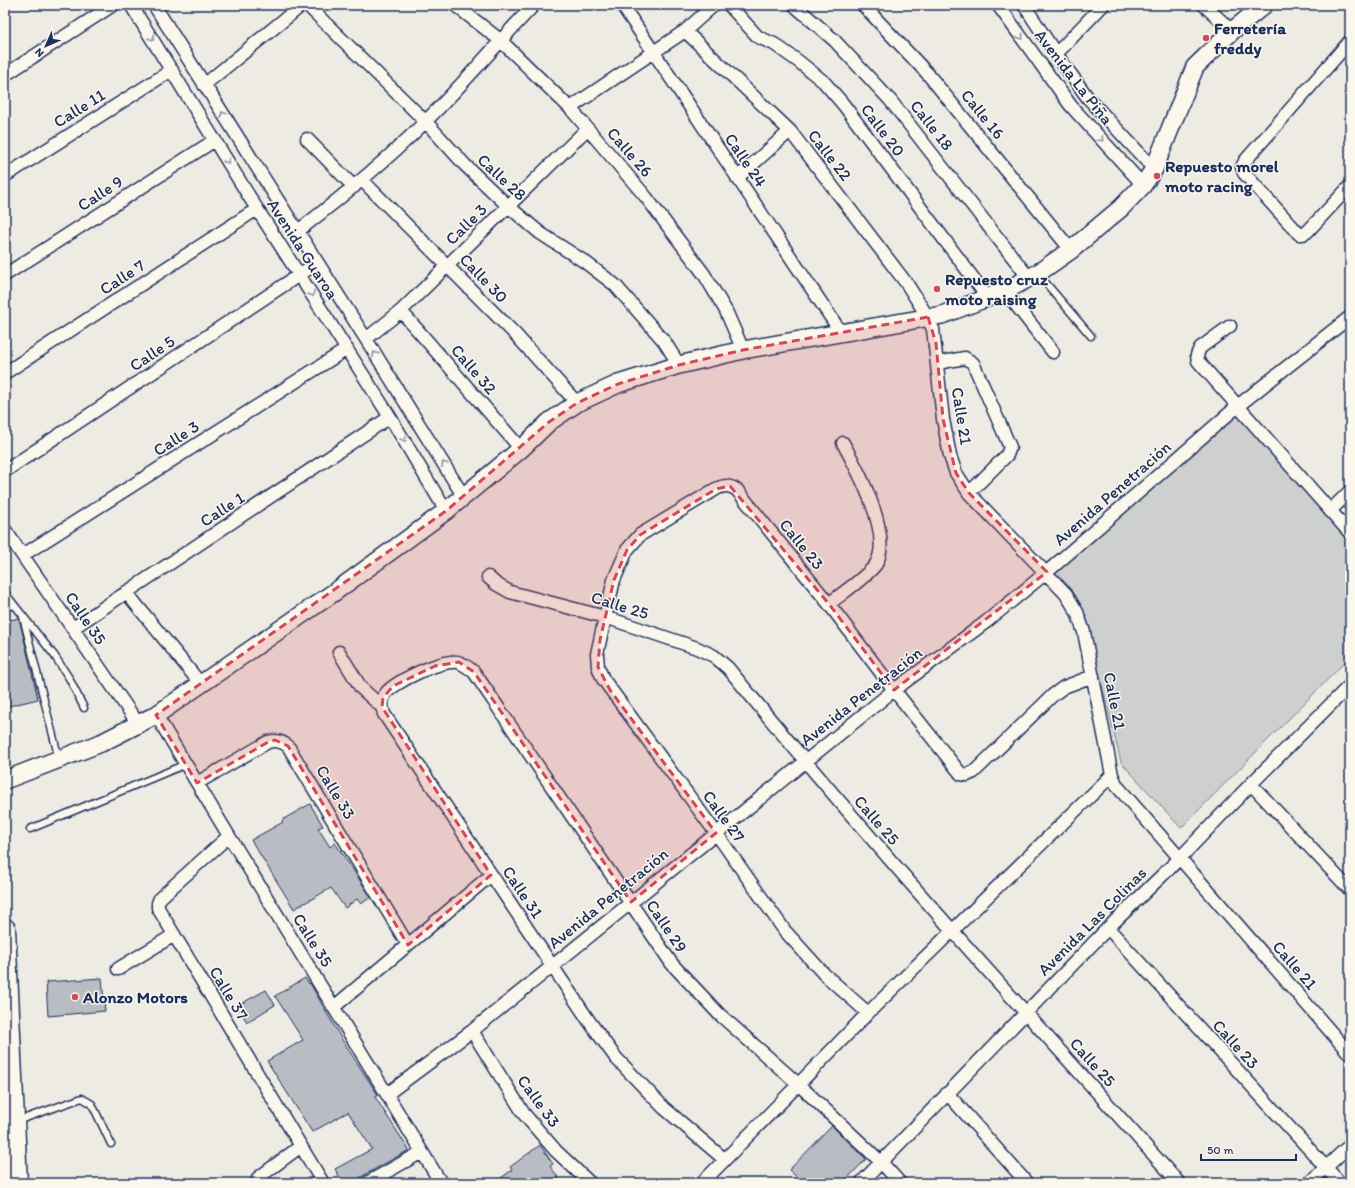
<svg xmlns="http://www.w3.org/2000/svg" width="1355" height="1188" font-family="Itim,sans-serif">
	<style>
		.green { fill: #cecfcf; stroke: #747f96 }
		.building { fill: #b9bcc3; stroke: #1b2f5e }
		.lines { fill: none; stroke-linecap: round; stroke-linejoin: round }
		.service-casing { stroke: #1b2f5e; stroke-width: 9 }
		.minor-casing { stroke: #1b2f5e; stroke-width: 15 }
		.secondary-casing { stroke: #1b2f5e; stroke-width: 20 }
		.trunk-casing { stroke: #1b2f5e; stroke-width: 23 }
		.service { stroke: #fbf7ec; stroke-width: 6 }
		.minor { stroke: #fbf7ec; stroke-width: 12 }
		.secondary { stroke: #fbf7ec; stroke-width: 17 }
		.trunk { stroke: #fbf7ec; stroke-width: 20 }
		.oneway { stroke: #8b93a5 }
		.marked { fill: #d1495b; fill-opacity: 0.2; stroke: #d1495b; stroke-width: 3; stroke-dasharray: 8 5; stroke-linejoin: round }
		.poi-dot { fill: #d1495b; stroke: #fbf7ec; stroke-width: 1.5 }
		.labels { text-anchor: middle; dominant-baseline: central; stroke-width: 3; stroke-linejoin: round; paint-order: stroke }
		.poi-label { font-size: 17px; font-weight: bold; fill: #1b2f5e; stroke: #fbf7ec; text-anchor: start }
		.street-label { font-size: 17px; fill: #1b2f5e; stroke: #fbf7ec }
	</style>
	<rect width="100%" height="100%" fill="#eeebe4"/>
	<filter id="ink" filterUnits="userSpaceOnUse"><feTurbulence type="fractalNoise" baseFrequency=".025" numOctaves="2"/><feDisplacementMap in="SourceGraphic" scale="8" xChannelSelector="R" yChannelSelector="G"/><feConvolveMatrix kernelMatrix="1 2 1 2 8 2 1 2 1" color-interpolation-filters="sRGB"/></filter>
	<g filter="url(#ink)">
		<path class="green" d="M1240,413L1350,534V657L1181,828L1121,762L1083,609L1055,573Z"/>
		<path class="building" d="M19,618L38,699L5,707V621Z
			M310,804L323,826L318,828L330,847L335,843L371,897L361,904L357,899L345,908L331,888L294,909L251,840L283,822L282,820Z
			M102,978L105,1011L48,1016L46,982Z
			M305,978L309,984L310,983L341,1038L378,1095L375,1097L409,1150L350,1183H343L335,1169L372,1149L348,1112L312,1132L267,1061L303,1040L275,996Z
			M266,990L275,1005L247,1022L237,1006Z
			M832,1126L866,1159L843,1183H803L789,1170Z
			M540,1145L553,1164L550,1166L562,1183H494L512,1170L510,1167Z"/>
		<g class="lines">
			<defs>
				<path id="service" d="M1039,275L1091,336
					M5,593L54,655L69,678L84,708
					M5,608L14,605
					M23,617L59,759
					M30,829L186,764
					M17,1121L82,1098L92,1104L111,1144"/>
				<path id="minor" d="M131,5L257,209L390,417L446,511
					M154,5L366,339L464,497
					M307,5L426,122L465,165L508,206L540,233L585,262L615,285L664,341L679,365
					M455,5L500,40L570,108L646,197L704,274L726,311L743,350
					M622,5L842,334
					M729,5L758,37L774,44L798,61L824,82L843,104L988,298
					M794,5L834,40L890,100L1029,278
					M863,5L927,73L1071,250
					M998,5L1071,106L1143,185
					M1024,5L1056,54L1088,98L1154,169
					M1204,5L1232,31
					M685,31L790,131L907,284L924,311L933,329L943,419L950,456L956,473L969,493L1066,594L1077,612L1084,632L1112,775L1117,786L1350,1054
					M1350,41L1245,161L1242,167L1244,173L1299,234H1303L1307,232L1350,186
					M1056,54L1103,5
					M5,75L113,5
					M204,85L302,5
					M570,108L685,31L714,5
					M307,139L354,187
					M5,176L172,70
					M737,178L790,131
					M362,180L515,334L577,403
					M298,231C342,197 385,162 424,123C463,85 497,43 534,5
					M5,275L215,140
					M1005,291L1053,352
					M401,311L521,449
					M1230,326L1200,348L1197,355L1198,361L1350,533
					M366,339L401,311L587,129
					M937,363L965,358L973,363L1010,447L1007,455L969,493
					M5,373L257,209
					M5,471L317,263
					M1330,511L1350,491
					M5,530L139,725
					M23,555L347,349
					M488,577L496,584L510,592L605,617L697,648L714,656L728,668C872,845 1026,1013 1179,1183
					M126,592L200,683
					M829,604C841,594 868,576 876,564C893,535 858,470 843,443
					M73,628L390,417
					M339,652L361,688L382,707
					M156,715L229,836L441,1183
					M197,783L268,742C276,740 281,741 288,746L408,945
					M1251,784L1350,890
					M229,836L160,898L158,903V908L323,1183
					M1108,928L1340,1183
					M118,969L174,935
					M334,1007L491,875
					M868,1013L824,974L785,931L716,833L603,679L598,667L597,654L600,640L614,580L627,550L640,535L716,489C725,485 729,485 737,490L829,604L894,690L961,774L967,775L974,772L1053,695L1064,687L1093,676
					M472,1031L524,1114L556,1151L590,1183
					M947,1093L1027,1183
					M387,1094L472,1031L894,690L986,622L1047,572L1239,405L1350,317
					M724,1159L664,1108L616,1058L589,1021L384,714C382,708 381,702 384,696C392,682 442,659 458,662C464,664 469,668 474,672L672,964L719,1014L797,1083L881,1162L900,1183
					M258,1178L301,1146
					M367,1183L422,1152
					M702,1183L868,1013L1112,775
					M861,1183L1108,928L1179,859L1251,784L1350,685
					M1309,1183L1350,1145"/>
				<path id="secondary" d="M5,780L101,743L156,715L336,591L446,511L521,449L549,422L577,403L618,384L679,365L743,350L942,315L1005,291L1038,273L1071,250L1121,208L1143,185L1154,169L1195,67L1232,31L1264,5"/>
				<path id="trunk" d="M5,929L17,1183"/>
			</defs>
			<use href="#service" class="service-casing"/>
			<use href="#minor" class="minor-casing"/>
			<use href="#secondary" class="secondary-casing"/>
			<use href="#trunk" class="trunk-casing"/>
			<use href="#service" class="service"/>
			<use href="#minor" class="minor"/>
			<use href="#secondary" class="secondary"/>
			<use href="#trunk" class="trunk"/>
		</g>
		<defs><path id="oneway-chevron" d="M-2-3.5L2.5 0L-2 3.5" fill="none" stroke-width="1.6" stroke-linecap="round" stroke-linejoin="round"/></defs>
		<g class="oneway">
			<use href="#oneway-chevron" transform="translate(1021 37) rotate(54)"/>
			<use href="#oneway-chevron" transform="translate(152 38) rotate(58)"/>
			<use href="#oneway-chevron" transform="translate(223 114) rotate(-123)"/>
			<use href="#oneway-chevron" transform="translate(1101 139) rotate(47)"/>
			<use href="#oneway-chevron" transform="translate(227 161) rotate(58)"/>
			<use href="#oneway-chevron" transform="translate(312 294) rotate(57)"/>
			<use href="#oneway-chevron" transform="translate(375 354) rotate(-122)"/>
			<use href="#oneway-chevron" transform="translate(404 439) rotate(59)"/>
			<use href="#oneway-chevron" transform="translate(444 464) rotate(-122)"/>
		</g>
	</g>
	<path class="marked" d="M928,317L936,343L943,419L956,473L969,493L1047,572L894,690L829,604L730,486L716,489L640,535L627,550L614,580L600,640L598,667L610,690L716,833L631,902L474,672L459,662L435,666L393,686L383,698L382,707L491,875L408,945L288,746L275,740L268,742L197,783L156,715L446,511L549,422L577,403L618,384L679,365L743,350Z"/>
	<g class="poi-dot">
		<circle cx="1206" cy="38" r="4"/>
		<circle cx="1157" cy="176" r="4"/>
		<circle cx="937" cy="289" r="4"/>
		<circle cx="75" cy="997" r="4"/>
	</g>
	<g class="labels">
		<g class="poi-label">
			<text x="1214" y="28">Ferretería<tspan x="1214" dy="20">freddy</tspan></text>
			<text x="1165" y="166">Repuesto morel<tspan x="1165" dy="20">moto racing</tspan></text>
			<text x="945" y="279">Repuesto cruz<tspan x="945" dy="20">moto raising</tspan></text>
			<text x="83" y="997">Alonzo Motors</text>
		</g>
		<g class="street-label">
			<text transform="translate(1074 77) rotate(52)">Avenida La Piña</text>
			<text transform="translate(79 108) rotate(-32)">Calle 11</text>
			<text transform="translate(983 114) rotate(51)">Calle 16</text>
			<text transform="translate(932 125) rotate(52)">Calle 18</text>
			<text transform="translate(883 130) rotate(53)">Calle 20</text>
			<text transform="translate(630 152) rotate(49)">Calle 26</text>
			<text transform="translate(830 155) rotate(52)">Calle 22</text>
			<text transform="translate(746 160) rotate(56)">Calle 24</text>
			<text transform="translate(502 177) rotate(43)">Calle 28</text>
			<text transform="translate(100 193) rotate(-33)">Calle 9</text>
			<text transform="translate(466 224) rotate(-45)">Calle 3</text>
			<text transform="translate(303 249) rotate(57)">Avenida Guaroa</text>
			<text transform="translate(122 277) rotate(-33)">Calle 7</text>
			<text transform="translate(484 278) rotate(46)">Calle 30</text>
			<text transform="translate(152 353) rotate(-34)">Calle 5</text>
			<text transform="translate(474 369) rotate(49)">Calle 32</text>
			<text transform="translate(962 416) rotate(81)">Calle 21</text>
			<text transform="translate(176 438) rotate(-33)">Calle 3</text>
			<text transform="translate(1112 493) rotate(-41)">Avenida Penetración</text>
			<text transform="translate(222 509) rotate(-33)">Calle 1</text>
			<text transform="translate(802 544) rotate(51)">Calle 23</text>
			<text transform="translate(620 605) rotate(17)">Calle 25</text>
			<text transform="translate(86 618) rotate(56)">Calle 35</text>
			<text transform="translate(861 696) rotate(-38)">Avenida Penetración</text>
			<text transform="translate(1115 701) rotate(79)">Calle 21</text>
			<text transform="translate(336 792) rotate(59)">Calle 33</text>
			<text transform="translate(724 816) rotate(54)">Calle 27</text>
			<text transform="translate(877 820) rotate(49)">Calle 25</text>
			<text transform="translate(523 892) rotate(56)">Calle 31</text>
			<text transform="translate(608 898) rotate(-39)">Avenida Penetración</text>
			<text transform="translate(1092 921) rotate(-45)">Avenida Las Colinas</text>
			<text transform="translate(667 926) rotate(56)">Calle 29</text>
			<text transform="translate(313 940) rotate(58)">Calle 35</text>
			<text transform="translate(1295 965) rotate(49)">Calle 21</text>
			<text transform="translate(229 993) rotate(59)">Calle 37</text>
			<text transform="translate(1236 1044) rotate(48)">Calle 23</text>
			<text transform="translate(1093 1062) rotate(48)">Calle 25</text>
			<text transform="translate(539 1101) rotate(54)">Calle 33</text>
		</g>
	</g>
	<rect width="1355" height="1188" fill="none" stroke="#fbf7ec" stroke-width="20"/>
	<rect x="10" y="10" width="1335" height="1168" fill="none" stroke="#1b2f5e" stroke-width="1.5" filter="url(#ink)"/>
	<g transform="translate(46 46) rotate(225)" stroke="#fbf7ec" stroke-width="3" paint-order="stroke">
	<path d="M0-3L7 15L0 10L-7 15Z" fill="#1b2f5e"/>
	<text y="-6" font-size="11" font-weight="bold" text-anchor="middle" fill="#1b2f5e">N</text>
	</g>
	<path d="M1201 1154v6h95v-6" fill="none" stroke="#1b2f5e" stroke-width="2"/>
	<text x="1207" y="1154" font-size="12" fill="#1b2f5e" stroke="#fbf7ec" stroke-width="3" paint-order="stroke">50 m</text>
</svg>
